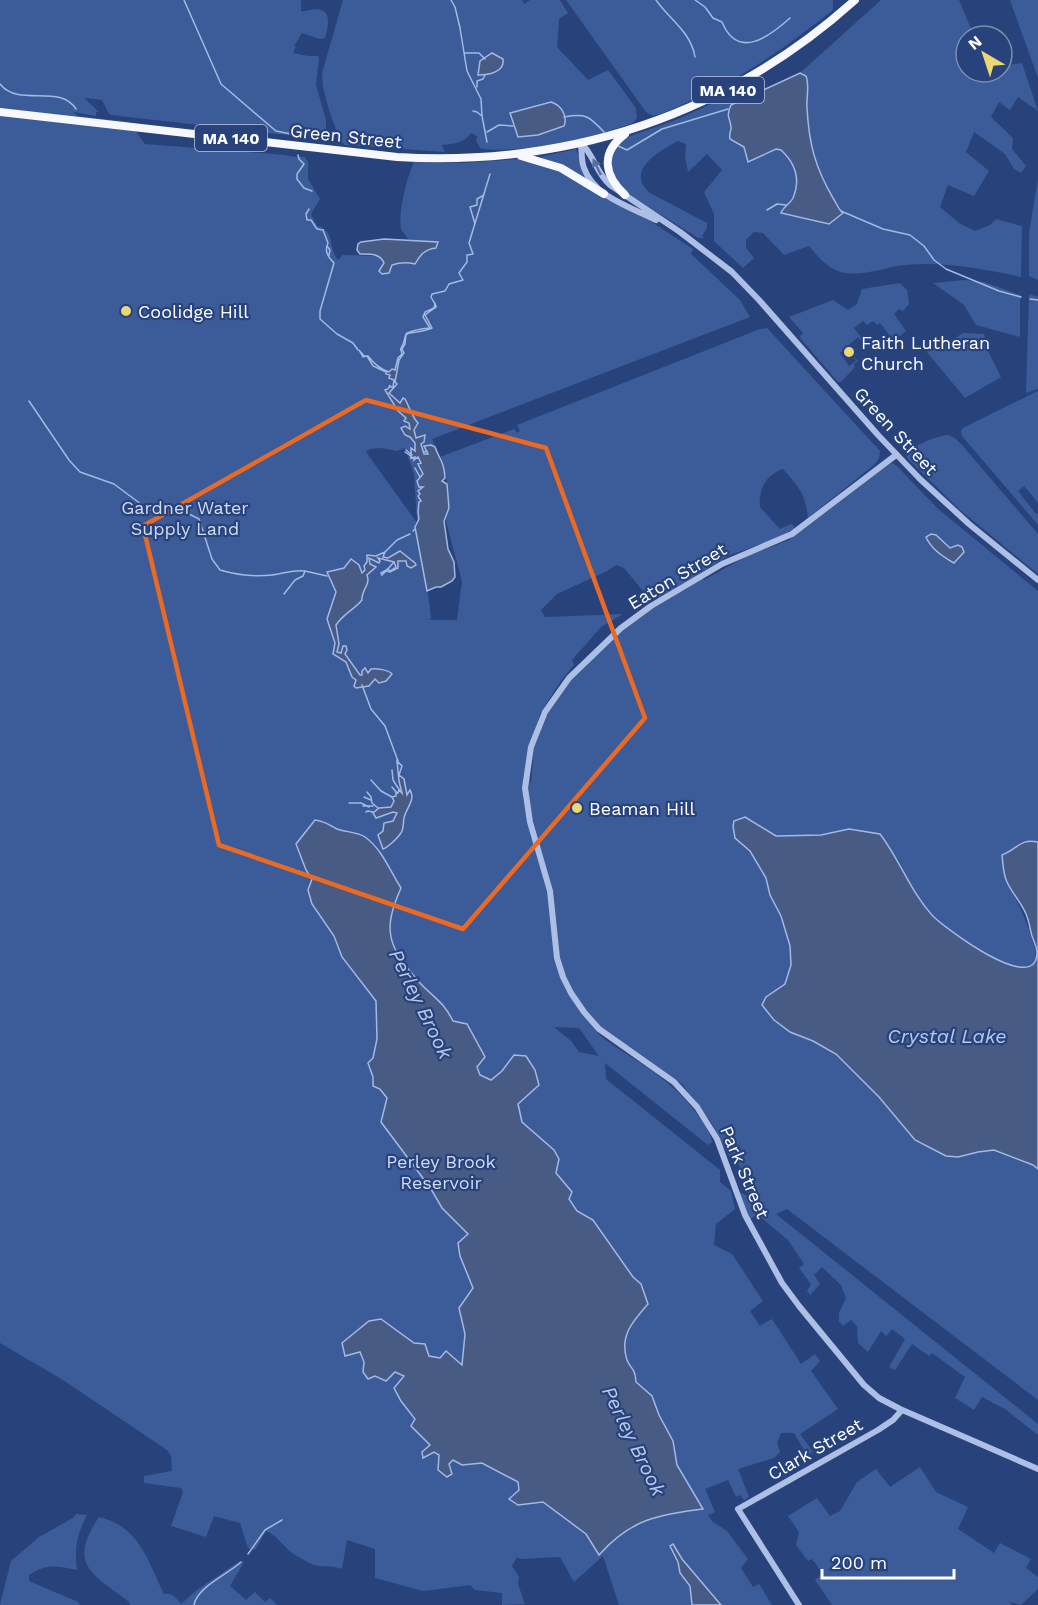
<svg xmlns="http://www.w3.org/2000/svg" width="1038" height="1605" font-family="'Work Sans',sans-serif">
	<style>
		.green { fill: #3c5b99; fill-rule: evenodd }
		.water { fill: #485b85; stroke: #a2b9e4; stroke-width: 1.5 }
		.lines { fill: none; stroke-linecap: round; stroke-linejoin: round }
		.stream { stroke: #a2b9e4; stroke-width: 1.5 }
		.tertiary { stroke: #adbfe4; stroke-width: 6 }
		.trunk { stroke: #f6f8fe; stroke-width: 8 }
		.oneway { fill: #576ea0 }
		.marked { fill: none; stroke: #ea6a24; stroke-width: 4.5; stroke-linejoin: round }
		.poi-dot { fill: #ebd774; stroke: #28437c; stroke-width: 2 }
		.labels { text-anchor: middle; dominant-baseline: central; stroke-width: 4.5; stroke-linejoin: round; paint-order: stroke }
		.shield { fill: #28437c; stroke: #bec7d8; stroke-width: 1.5 }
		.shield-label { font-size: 16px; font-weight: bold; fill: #fff }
		.street-label { font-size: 18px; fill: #fff; stroke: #28437c }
		.poi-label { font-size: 18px; fill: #fff; stroke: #28437c; text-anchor: start }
		.park-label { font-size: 18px; fill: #d0dcf3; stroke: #28437c }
		.water-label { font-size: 20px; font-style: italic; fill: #b8caec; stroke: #28437c }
	</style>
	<rect width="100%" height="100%" fill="#28437c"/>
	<path class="green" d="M0,0H301V11C307,12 311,9 316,9C333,10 328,27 325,38L320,39L302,33L294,46H296L293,53L308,56H318L319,58L316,85L326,120V134L323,135L295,136L111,115L108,112L102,100L86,98L85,99L99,112H96V116L73,112L78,116L129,122L145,144L285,155L296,157H305L308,162V179L320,199L311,214L317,226C335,229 328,248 338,260L343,255L379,256L384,263L380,269L382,274L389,273L392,265C401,262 406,262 415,264C420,255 425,249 436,248L438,243L410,241C407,237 403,233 401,229C398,212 407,177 414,162L462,163L519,159L547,164L647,219L693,249L691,254L740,300L750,317L432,439L440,457L514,429L517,433L520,431L517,425L760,329L767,328L880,451L879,458L875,464L808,518C805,492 799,488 783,469C766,475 758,489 760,507L780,529L791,524L794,526V529L778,538L730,555L700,573L704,580L749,555L789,540L891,463L896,465L937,508L1038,591V842C1011,836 1011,861 1006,880C1015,895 1038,944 1036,960C1034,963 1031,965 1029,967C991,970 929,918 910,886C905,877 903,865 896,857C891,849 858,834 849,829L821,835L776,836L750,819L735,838L750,851L766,878L770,895L781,916L790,946L791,965L785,984L766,997L762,1005L774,1020L790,1032L813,1041L836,1054L879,1097L915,1140L946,1156L958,1157L978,1152L994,1150L1033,1165L1038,1169V1400L787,1209L776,1214L1038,1424V1435L1005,1409L982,1397L974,1410L955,1398L965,1377L932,1353L929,1356L912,1344L895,1370L889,1367L905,1339L892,1329L886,1336L881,1331L868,1352L858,1343L857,1326L851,1320L843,1326L839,1321V1313L846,1298L841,1285L822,1267L814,1275L820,1284L810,1295L807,1291L811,1284L799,1268L804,1264L788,1240L757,1214L749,1221L740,1192L749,1197L739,1165L729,1156L711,1122L682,1084L619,1040L595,1030C605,1041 620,1050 633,1058C660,1076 684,1093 702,1121C706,1128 711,1134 712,1142L708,1145L605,1063L606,1079L720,1170V1182L731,1191L735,1209L716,1224L714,1245L732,1254L763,1301L750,1311L760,1326L772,1319L801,1364L815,1354L820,1361L811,1371L838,1409L800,1434L813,1452L807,1455L794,1433H781L777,1443L780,1452L774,1458L738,1469L749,1497L744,1500L740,1495L736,1497L728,1480L705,1489L715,1512L708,1515L713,1522L727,1531L748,1559L741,1568L753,1587L759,1584L772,1605H721L708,1588L702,1605H619L603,1556L574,1582L560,1557L521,1559L517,1557L512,1566L519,1577L518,1584L525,1604L502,1605V1593L475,1590L470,1585L423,1591L375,1578V1549L347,1540L342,1569C330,1564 321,1569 309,1563C304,1560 297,1556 292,1553C283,1546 277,1535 266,1531L255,1550L248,1548L240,1523L214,1516L206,1537L171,1526L183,1492L181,1488L144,1483V1476L172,1471L171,1456L167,1450L63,1380L0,1343ZM382,448L397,451L405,448L414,474L417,521L430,518L422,458L415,448L429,459L440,457L448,485L445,518L462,581L457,620H428L431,619L420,527L366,452L370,449ZM616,565L624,568L643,591L651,589L661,603L635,618L571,679L556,700L544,719L534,746L531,785L526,760L540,714L560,682L574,665L572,660L601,627L623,614L545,617L541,610L557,594L607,571ZM554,1027L579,1028L599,1056L579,1052L571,1041Z
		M343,0H522L524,4L530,0H560L568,13L559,19L557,47L588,80L608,70L636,108L637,118L633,123C589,139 528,153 481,149L476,141L477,136L471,133C465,143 452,144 442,145L445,152L345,145L340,140L329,110L323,87L322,73Z
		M566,0H833V10C788,46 741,79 688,102C677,107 665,113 653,116L646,112Z
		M881,0H959L974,36H966V72H1002V66L1022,63L1038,111L1018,97L1010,110L999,102L991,117L1013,138L1012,149L1026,166L1021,173L1014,169L1005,154L974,132L966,152L989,171L974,196L948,185L940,207L959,223L975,231L990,225L996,219L1022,226L1021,277C985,269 942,261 905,265C886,267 865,276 845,273C829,270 819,258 809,246L784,255L763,233L754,232L746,240V248L754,258L743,268L714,241V214L704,192L722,170L707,154L688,172L685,157L686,144L678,141C659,151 624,171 650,193L707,223V228L702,236L705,238H698L633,197L622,188L612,170L611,156L622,139L676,120L724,98L731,105C726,116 732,124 729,136L744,147L746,157L749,162L776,149L781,150C795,163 801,179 793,198C790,203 784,208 781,213L831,223L843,213C837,208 835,201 831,194C814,168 809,140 807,110C806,95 808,88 803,73H800Z
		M1010,0H1038V78Z
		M576,149L588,180L559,164L540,157Z
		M1038,179V280L1029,276V233Z
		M964,280L984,282L1020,295V337L976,325L964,305L933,283Z
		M900,283L907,290L909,304L903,311L899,309L894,314L906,331L894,341L880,323L877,325L873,321L867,325L863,321L854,328L867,345L858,351L864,345L858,337L840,353L849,366L856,361L853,356L858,361L854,364L855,367L841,382H838L801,339L800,337L803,333L789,317L833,300L848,310L857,304L862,289Z
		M1029,294L1038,297V389L1026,393Z
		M963,333L984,334L986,347L1001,377L965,398L921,345H944Z
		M1038,391V503L1024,486L1018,491L1036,514L1038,513V525L962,436L961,431L963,428Z
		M948,435L955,438L962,445L1038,534V574L960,510L908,459L906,455C913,445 936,436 948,435Z
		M920,1467L936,1492L968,1507L958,1529L994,1553L1000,1543L1031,1559L1026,1568L1038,1577V1589L1021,1605L1010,1602L1012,1605H832L815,1580L823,1574L812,1559L808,1561L796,1545L799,1532L788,1516L817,1498L830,1516L840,1511L857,1482L876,1469L890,1487Z
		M76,1514L87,1515C77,1534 74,1549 77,1570C56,1566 48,1563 29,1575V1581L78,1602L80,1605H0L11,1561L39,1537L73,1518Z
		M99,1517C139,1526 148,1561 164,1594C172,1593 176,1598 181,1604L197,1590L240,1561L244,1562L230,1586L246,1600L255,1592L265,1602L270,1598L277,1605H130L129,1602C92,1573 67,1565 99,1517Z"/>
	<path class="water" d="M492,53L503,59C505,72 489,75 478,75L480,61Z
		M800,73L806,76C810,86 806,98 807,108C809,144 815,167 833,198C837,204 838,209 843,213L829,224L781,213C783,207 790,204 793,198C801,179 795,163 781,150L776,149L748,162L744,147L730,139C729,135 730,132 731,129C731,118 725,118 731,105Z
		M551,102C561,105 568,116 564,126L538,135L518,137L510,113Z
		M384,239L438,242L436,248C425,249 420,255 415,264C407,262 401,262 392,265L389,273L382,274L379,271L384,263C380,253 369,254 360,254L357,250L358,244L361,242Z
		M435,304L436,307L425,315L432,328C430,330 412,333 409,333L406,335L405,344L402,349L404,353L399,360L395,382L397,384L389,393L400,403L403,398L405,399C409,406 412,417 418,423L414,430L416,438L425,435L424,442L421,444L424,454H428L424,446L431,445L435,447C440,461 444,461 445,478L442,481L447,484L449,508L444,521L448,549L454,562L455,577L452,581L441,587H436L427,591L415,527L419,519L418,512L419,502L421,501L418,496L420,494L418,491L423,487H419L417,481L423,474L418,464L421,463L418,457L414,460L415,457L411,458V448L415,451V443L410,437L405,435L401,428L405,426L410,429L409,423L404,421L406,418L398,411L385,390L388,389L390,385V387H393L394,380L389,378L390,375L386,374V372L373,366L367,356L363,357L359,350L364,356H368C374,364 380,369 389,372L392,369L395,370L398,358L402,354C400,346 400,352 403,344C404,343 405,336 406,334C408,331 426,328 430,328L423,317L425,312L434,308Z
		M931,534L936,535L950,548L958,545L962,547L964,552L954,563C943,557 931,549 926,537Z
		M400,551L415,563L416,565L411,568L407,566L406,561H398V568L390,572L386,571L382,575L381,573L388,569L390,571L396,567L394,562L378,558L380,561L379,563L369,558L370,564L376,567L367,575C371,585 361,590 362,600C354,610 344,613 336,625L339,644L337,652L341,653L343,646H346L347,650L345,654L360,675H362V671L365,668L368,673L371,669C376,668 389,670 392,674L386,681L379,683L375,679L369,686L356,688L354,686L356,680L352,677L346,662L333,654L335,643L327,619L336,592L327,572L344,568L351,559L359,565L362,573L365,570L364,566L367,562V555L376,556L385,552L383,557L388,558Z
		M397,761L402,766L399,775L404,779L407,795L410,790C416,800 406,808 404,818C403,822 404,829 401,833C397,839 388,847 383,849L378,835L383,831L384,823L393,821L397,813L393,812L376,818L373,813L379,808L391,807L394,801L392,797L396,796V792L398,793L399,790L402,793L399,781Z
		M745,817L776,836L821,835L849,829L880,834C900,860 910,891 932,915C943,927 1036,997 1037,953C1037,948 1034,941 1032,936C1030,929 1029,921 1026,914C1021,902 1012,893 1007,882C1003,874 1003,863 1002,855C1018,849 1020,838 1038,842V1169L1033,1165L994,1150L978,1152L958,1157L946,1156L915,1140L879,1097L836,1054L813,1041L790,1032L774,1020L762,1005L766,997L785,984L791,965L790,946L781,916L770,895L766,878L750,851L735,838L733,826L734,821Z
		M315,820C325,821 329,825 337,829C345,832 358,832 365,837C382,849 390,871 401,888C381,933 389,947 420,983C434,998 443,1001 453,1021L467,1024L485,1057L477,1067L480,1075L491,1080L502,1071L514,1055L526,1056L535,1070L539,1085L518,1104L522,1122L554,1150L559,1159L556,1173L572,1192L569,1199L577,1211L593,1220L633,1277L641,1284L648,1304C633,1321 619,1336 627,1360C631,1370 635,1367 636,1382L652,1396L659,1415L673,1441L677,1465L703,1509C657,1515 631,1519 599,1555L586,1534L543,1502L518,1505L509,1499L519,1490L518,1482L482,1463L462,1465L453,1460L449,1464L452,1474L447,1477L438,1470L439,1455L434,1452L423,1458L422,1452L430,1445L411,1426L415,1419L401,1401L394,1388L404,1376L395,1372L386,1381L375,1376L368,1379L363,1372L364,1362L360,1352L345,1356L342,1343L369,1321L381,1319L414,1343L425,1344L429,1356L440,1358L446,1351L462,1365L465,1334L459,1308L473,1288L460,1256L458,1243L468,1234L442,1208L431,1189L381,1122L387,1098L380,1089L373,1086V1077L368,1063L373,1058L377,1039L376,1001L342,957L334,936L312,904L308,890L312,879L306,870L296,844Z
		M673,1544L682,1559L721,1605H692L690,1586L680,1573L678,1562L670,1546Z"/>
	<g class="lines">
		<path class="stream" d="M184,0L221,84L276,131L296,135
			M451,0L455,7L460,28L467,71L481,99L482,116L487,142
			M656,0C670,20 691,32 695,57
			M695,0L705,7L713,18L722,22C738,61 770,36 790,18
			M465,53H479L485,59
			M0,84C19,108 60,83 76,109
			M477,87V81L483,79L485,75
			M473,111L477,112L482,116
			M564,117C586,113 589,116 604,132
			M487,132L499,125L513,126
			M618,146L627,150L662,129L728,109
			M298,155L299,159L304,164L297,174V179L304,188L312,191
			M309,209L306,214L307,220H311L317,229L323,230L328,243C324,251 328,257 334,263L320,311V319L337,334L353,343L358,350
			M767,210L777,204L786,205
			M841,211L883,229L910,235L924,246L934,260L946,269L999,291L1021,297
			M475,224L470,207L477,205V199L484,195
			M327,246L330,250L329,255
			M1030,299L1038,300
			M435,308L436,306L431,297L432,294L445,291L449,284L463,280L459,273L467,262V255L473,254L469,243L490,174
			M29,401L69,460L80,472L114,484L149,510L189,514L199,519L212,559L220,570C237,575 254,577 272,575C283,574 294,569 305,571
			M406,450L412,455
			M405,452L411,456
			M424,452L427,451
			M415,468L420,477
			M413,531L415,529
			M385,552L397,540L410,534
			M386,571L394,562
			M284,594L295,580L303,576L305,571L327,576
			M362,685L371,709L385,726L398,761
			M392,770L393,780L400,791
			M371,780L381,791L392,797
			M392,787L397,793
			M367,792L371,797L372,803L378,808
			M364,797L371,800
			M349,803H361L369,807
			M363,806H373
			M366,812L368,811L373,812
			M248,1554L265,1530L282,1520
			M194,1605C197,1587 227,1575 241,1562"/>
		<path class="tertiary" d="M581,143C594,155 596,173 610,185L680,232L732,272L759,300L878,435L920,479L969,524L1038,580
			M581,144C582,152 581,160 584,168C594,197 631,207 656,220
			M896,455L792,534L722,564L651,606L621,628L569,678L545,712L531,747L525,788L530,822L550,891L557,958L563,977L571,993L584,1012L599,1029L674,1082L697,1107L717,1139L745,1215L782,1283L799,1306L864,1385L879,1398L900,1409L1038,1469
			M799,1605L738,1509L878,1430L893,1420L902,1410"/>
		<path class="trunk" d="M0,112L397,157C569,167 727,115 855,0
			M625,134C600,153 604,175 625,195
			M521,156L561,168L604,194"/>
	</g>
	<defs><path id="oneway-solid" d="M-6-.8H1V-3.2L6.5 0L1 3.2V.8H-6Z" transform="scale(1.5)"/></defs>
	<use class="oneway" href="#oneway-solid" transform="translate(597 167) rotate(-116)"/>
	<path class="marked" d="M366,400L546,448L645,718L463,929L219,845L143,526Z"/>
	<g class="poi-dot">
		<circle cx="126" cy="311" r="6"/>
		<circle cx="849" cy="352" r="6"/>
		<circle cx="577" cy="808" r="6"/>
	</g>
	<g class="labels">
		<g class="shield">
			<rect x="692" y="77" width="72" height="26" rx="4.5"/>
			<rect x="195" y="125" width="72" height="26" rx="4.5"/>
		</g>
		<g class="shield-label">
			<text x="728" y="90">MA 140</text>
			<text x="231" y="138">MA 140</text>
		</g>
		<g class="street-label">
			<text transform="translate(346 136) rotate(6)">Green Street</text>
			<text transform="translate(896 431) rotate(47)">Green Street</text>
			<text transform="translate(677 576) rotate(-31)">Eaton Street</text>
			<text transform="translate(745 1172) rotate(67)">Park Street</text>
			<text transform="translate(815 1449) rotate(-30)">Clark Street</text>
		</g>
		<g class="poi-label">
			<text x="138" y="311">Coolidge Hill</text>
			<text x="861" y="342">Faith Lutheran<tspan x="861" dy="21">Church</tspan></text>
			<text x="589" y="808">Beaman Hill</text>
		</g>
		<g class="park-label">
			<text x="185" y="507">Gardner Water<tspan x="185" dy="21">Supply Land</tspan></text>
			<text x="441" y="1161">Perley Brook<tspan x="441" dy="21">Reservoir</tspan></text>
		</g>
		<g class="water-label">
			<text transform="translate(421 1004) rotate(64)">Perley Brook</text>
			<text x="947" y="1036">Crystal Lake</text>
			<text transform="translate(634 1441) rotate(64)">Perley Brook</text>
		</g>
	</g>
	<g transform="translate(984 54) rotate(321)"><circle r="28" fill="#28437c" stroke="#7e8eb0" stroke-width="1.5"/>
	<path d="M0-4.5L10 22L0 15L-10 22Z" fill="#ebd774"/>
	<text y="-9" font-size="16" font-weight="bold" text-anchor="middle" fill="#ffffff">N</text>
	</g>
	<path d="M822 1569v9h132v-9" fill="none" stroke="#ffffff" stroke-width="3"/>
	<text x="831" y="1569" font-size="18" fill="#ffffff" stroke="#28437c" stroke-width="4.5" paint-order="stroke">200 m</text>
</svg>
